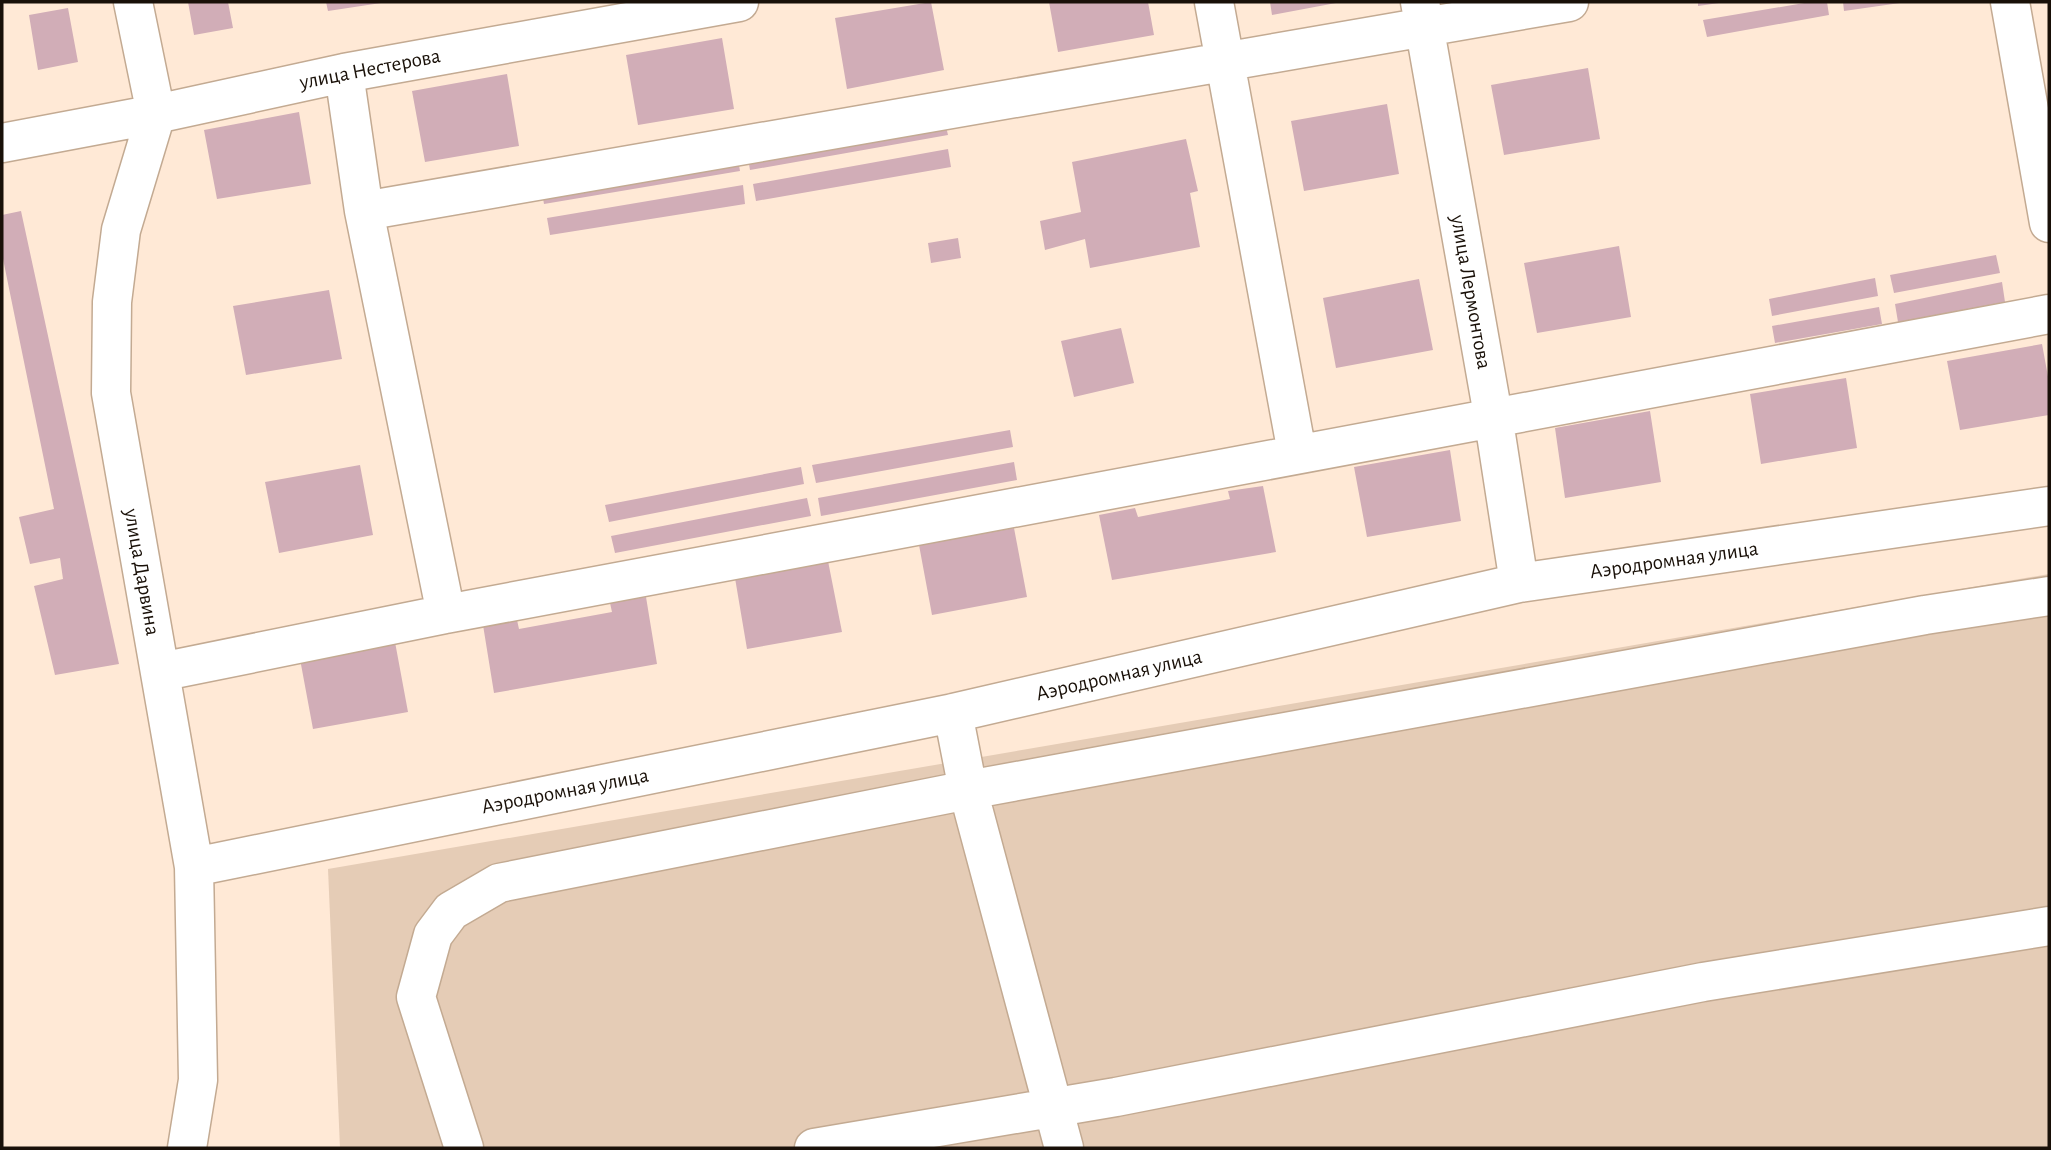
<svg xmlns="http://www.w3.org/2000/svg" width="2051" height="1150" font-family="'Alegreya Sans',sans-serif">
	<style>
		.green { fill: #e5ccb6 }
		.building { fill: #d1adb7 }
		.lines { fill: none; stroke-linecap: round; stroke-linejoin: round }
		.minor-casing { stroke: #c3aa92; stroke-width: 41 }
		.minor { stroke: #fff; stroke-width: 38 }
		.labels { text-anchor: middle; dominant-baseline: central; stroke-width: 5; stroke-linejoin: round; paint-order: stroke }
		.street-label { font-size: 21px; fill: #191008; stroke: #fff }
	</style>
	<rect width="100%" height="100%" fill="#ffe9d6"/>
	<path class="green" d="M2049,574V1148H340L328,869Z"/>
	<path class="building" d="M188,2H228L233,28L194,35Z
		M326,2H380L381,3L328,11Z
		M931,2L944,70L847,89L835,18Z
		M1049,2H1148L1154,35L1058,52Z
		M1270,2H1336V3L1272,15Z
		M1698,2H1719V3L1698,6Z
		M1810,2H1827L1829,15L1707,37L1703,20Z
		M1843,2H1900V3L1844,11Z
		M68,8L78,62L38,70L29,15Z
		M722,38L734,109L638,125L626,55Z
		M1588,68L1600,139L1504,155L1491,85Z
		M507,74L519,146L425,162L412,91Z
		M1387,104L1399,174L1304,191L1291,121Z
		M299,112L311,184L217,199L204,130Z
		M944,118L948,135L750,170L747,153Z
		M1186,139L1198,191L1190,193L1200,247L1090,268L1085,239L1045,250L1040,221L1081,212L1072,162Z
		M948,149L951,167L756,201L753,184Z
		M737,154L740,171L544,204L541,187Z
		M743,185L745,204L550,235L547,218Z
		M21,211L119,664L55,675L34,586L63,579L60,558L30,564L19,517L54,509L2,254V215Z
		M958,238L961,258L931,263L928,243Z
		M1619,246L1631,317L1537,333L1524,263Z
		M1996,255L2000,273L1894,293L1890,275Z
		M1875,278L1878,296L1772,316L1769,299Z
		M1419,279L1433,350L1336,368L1323,298Z
		M2002,282L2005,302L1898,322L1895,304Z
		M329,290L342,359L246,375L233,306Z
		M1879,307L1882,324L1775,343L1772,326Z
		M1121,328L1134,383L1074,397L1061,341Z
		M2042,344L2049,382V415L1960,430L1947,361Z
		M1846,378L1857,448L1761,464L1750,394Z
		M1650,411L1661,482L1565,498L1555,428Z
		M1010,430L1013,447L816,483L812,465Z
		M1450,450L1461,521L1367,537L1354,467Z
		M1014,462L1017,480L821,516L818,498Z
		M360,465L373,535L279,553L265,482Z
		M801,467L804,484L609,522L605,505Z
		M1263,486L1276,552L1112,580L1099,515L1135,508L1138,517L1230,499L1228,491Z
		M807,498L811,516L615,553L611,536Z
		M1014,528L1027,597L932,615L919,545Z
		M828,561L842,632L747,649L735,578Z
		M646,597L657,664L494,693L483,625L517,620L519,629L612,612L610,603Z
		M395,642L408,712L313,729L300,659Z"/>
	<g class="lines">
		<defs>
			<path id="minor" d="M133,2L156,114L121,230L112,302L111,393L194,867L198,1080L187,1148
				M1214,2L1297,453
				M1420,2L1493,415L1519,583
				M2010,2L2049,223
				M344,73L364,211L446,614
				M2,143L156,114L344,73L739,2
				M364,211L1569,2
				M160,672L446,614L2049,314
				M953,713L968,790L1064,1148
				M194,867L953,713L1519,583L2049,506
				M464,1148L416,997L433,935L451,911L499,883L968,790L1925,615L2049,596
				M814,1148L1116,1097L1703,982L2049,926"/>
		</defs>
		<use href="#minor" class="minor-casing"/>
		<use href="#minor" class="minor"/>
	</g>
	<g class="labels">
		<g class="street-label">
			<text transform="translate(370 69) rotate(-11)">улица Нестерова</text>
			<text transform="translate(1471 292) rotate(80)">улица Лермонтова</text>
			<text transform="translate(1674 560) rotate(-8)">Аэродромная улица</text>
			<text transform="translate(142 572) rotate(80)">улица Дарвина</text>
			<text transform="translate(1119 675) rotate(-13)">Аэродромная улица</text>
			<text transform="translate(565 791) rotate(-11)">Аэродромная улица</text>
		</g>
	</g>
	<rect width="2051" height="1150" fill="none" stroke="#191008" stroke-width="7"/>
</svg>
